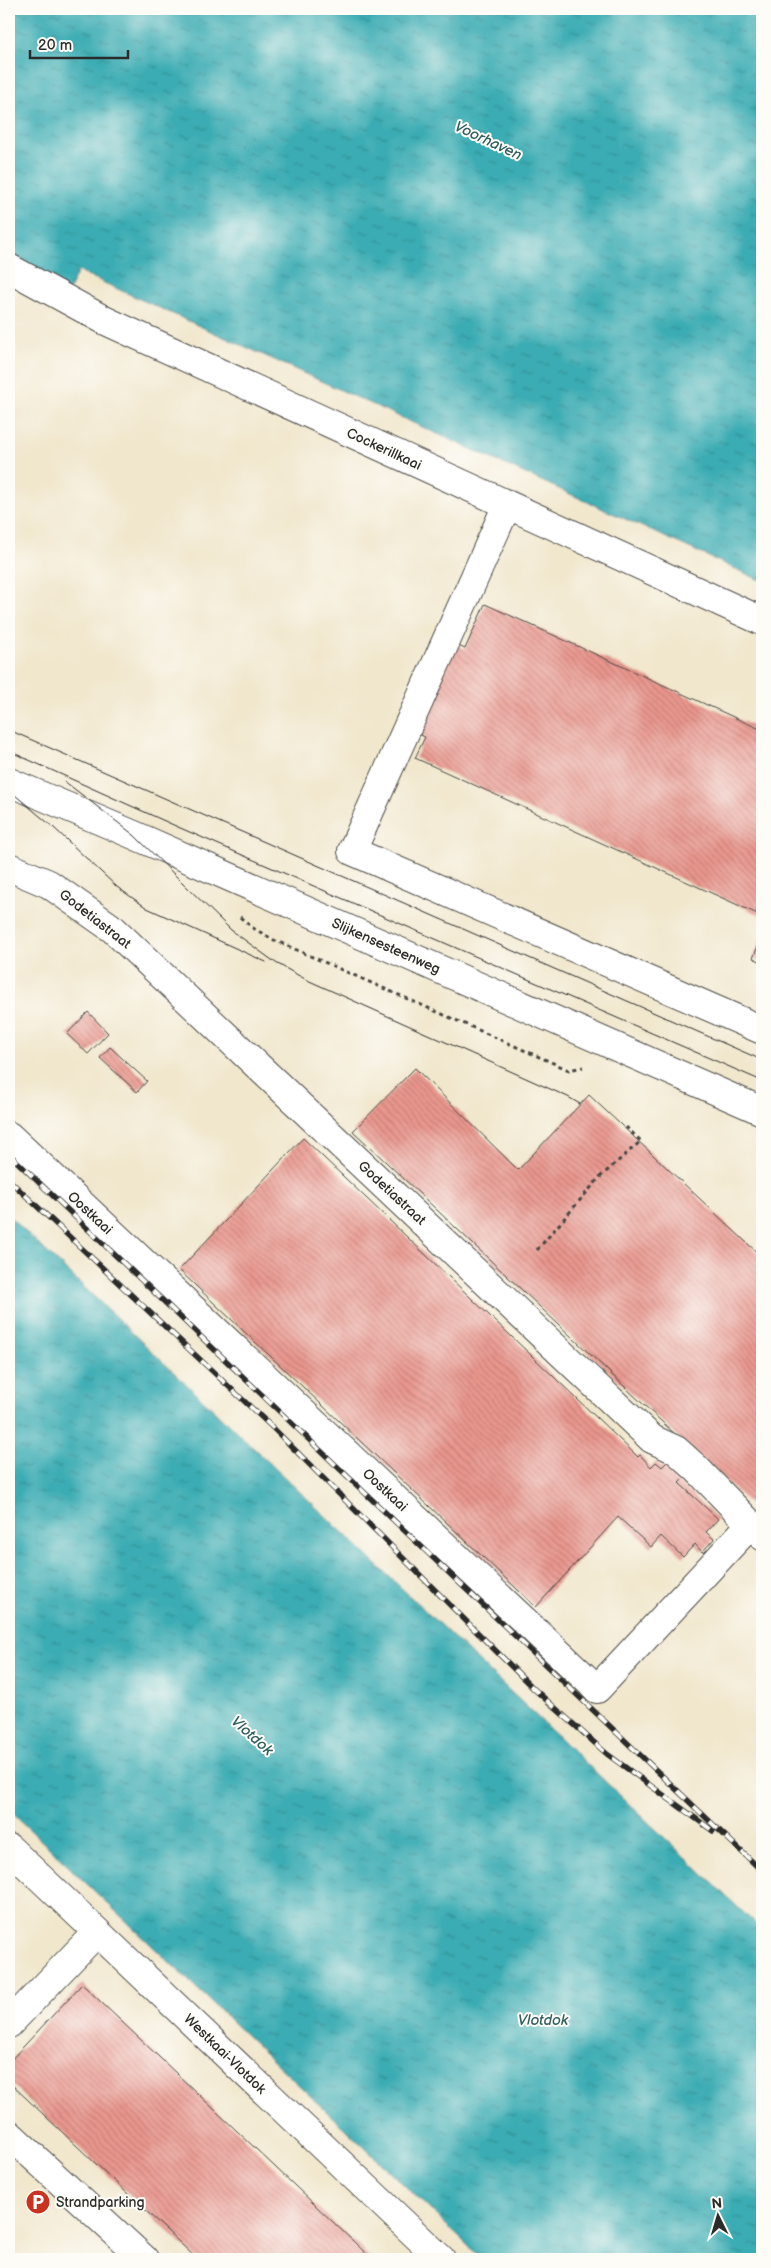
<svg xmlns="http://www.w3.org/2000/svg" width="771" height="2268" font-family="'Balsamiq Sans',sans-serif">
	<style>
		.water { fill: url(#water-ripples); stroke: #326c6f }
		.building { fill: url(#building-back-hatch) }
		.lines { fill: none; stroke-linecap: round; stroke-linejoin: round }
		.minor-casing { stroke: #494743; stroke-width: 30 }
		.path { stroke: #494743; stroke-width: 3; stroke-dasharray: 4 4; stroke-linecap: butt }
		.minor { stroke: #fff; stroke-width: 28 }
		.tram { stroke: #2b2b2b; stroke-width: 1 }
		.rail-casing { stroke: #2b2b2b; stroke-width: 5.5 }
		.rail { stroke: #fdfcf7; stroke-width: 4; stroke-dasharray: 11; stroke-linecap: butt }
		.labels { text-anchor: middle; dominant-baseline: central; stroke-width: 4; stroke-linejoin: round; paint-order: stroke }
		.street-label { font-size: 14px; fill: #2b2b2b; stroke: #fdfcf7 }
		.poi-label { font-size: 14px; fill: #2b2b2b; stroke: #fdfcf7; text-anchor: start }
		.water-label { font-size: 15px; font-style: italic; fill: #315f61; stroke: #fdfcf7 }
	</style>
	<defs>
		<pattern id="water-ripples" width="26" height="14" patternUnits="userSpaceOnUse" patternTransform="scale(1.25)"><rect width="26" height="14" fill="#3aacb3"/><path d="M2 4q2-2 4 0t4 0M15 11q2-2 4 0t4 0" fill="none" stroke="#318c92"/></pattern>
		<pattern id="building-back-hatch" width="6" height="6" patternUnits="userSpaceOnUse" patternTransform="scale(1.25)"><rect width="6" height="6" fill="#ea978e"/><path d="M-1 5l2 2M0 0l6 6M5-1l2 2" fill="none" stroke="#be7b74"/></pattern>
	</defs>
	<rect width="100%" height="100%" fill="#fdfcf7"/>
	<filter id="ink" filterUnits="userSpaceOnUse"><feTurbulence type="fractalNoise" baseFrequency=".02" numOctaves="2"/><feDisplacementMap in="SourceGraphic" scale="10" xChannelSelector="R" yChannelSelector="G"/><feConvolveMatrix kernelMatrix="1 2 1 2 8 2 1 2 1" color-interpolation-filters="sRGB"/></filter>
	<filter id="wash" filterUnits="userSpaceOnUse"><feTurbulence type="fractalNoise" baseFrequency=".0096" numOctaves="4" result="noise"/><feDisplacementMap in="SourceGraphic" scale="20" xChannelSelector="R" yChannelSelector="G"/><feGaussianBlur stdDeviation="1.12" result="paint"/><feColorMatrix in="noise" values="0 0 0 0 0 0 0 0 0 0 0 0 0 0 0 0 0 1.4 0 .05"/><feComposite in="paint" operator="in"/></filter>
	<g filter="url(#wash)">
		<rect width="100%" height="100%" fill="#f1e7cd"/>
		<path class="water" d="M9,9H762V581L78,271L67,294L9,261Z
			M9,1216L762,1930V2259H482L9,1810Z"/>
		<g id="blocks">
			<path class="building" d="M485,604L762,730V916L415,758L425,737L403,727L443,639L465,649Z
				M762,937V962L753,958Z
				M88,1012L108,1033L88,1054L67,1034Z
				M110,1047L147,1081L137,1092L100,1058Z
				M415,1068L518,1170L589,1095L762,1257V1516L353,1131Z
				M303,1138L638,1457L640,1455L651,1467L656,1462L662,1467L668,1461L685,1477L679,1483L718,1519L706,1532L714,1539L702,1552L695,1544L683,1557L661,1536L651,1547L618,1517L536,1607L179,1270Z
				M82,1984L372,2259H197L9,2082V2062Z"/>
		</g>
	</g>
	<g filter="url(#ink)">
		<use href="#blocks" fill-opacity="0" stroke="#494743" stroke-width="1"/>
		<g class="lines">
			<defs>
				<path id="minor" d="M9,268L106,321L762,621
					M507,505L352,851L762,1030
					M9,782L134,835L762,1111
					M9,867L49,884L113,929L652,1439L676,1450L696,1468L762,1536
					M9,1136L597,1689L751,1524
					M9,1848L441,2259
					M9,2024L97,1932
					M9,2134L144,2259"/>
			</defs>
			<use href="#minor" class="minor-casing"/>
			<path class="path" d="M240,917L253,928L274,940L569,1070L583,1067
				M537,1250L600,1177L641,1141L626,1127"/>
			<use href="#minor" class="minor"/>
			<path class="tram" d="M9,730L762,1060
				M9,751L178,827L762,1081
				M64,781L134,835L231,930L276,963L305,979L568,1097L580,1104
				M9,790L53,827L117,887L147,908L266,962"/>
			<defs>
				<path id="rail" d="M9,1154L762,1871
					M9,1180L274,1429L534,1689L607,1754L713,1831"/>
			</defs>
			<use href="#rail" class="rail-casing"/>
			<use href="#rail" class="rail"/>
		</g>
	</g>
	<defs>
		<symbol id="parking-disc" viewBox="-11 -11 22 22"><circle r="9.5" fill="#c8321e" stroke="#fdfcf7"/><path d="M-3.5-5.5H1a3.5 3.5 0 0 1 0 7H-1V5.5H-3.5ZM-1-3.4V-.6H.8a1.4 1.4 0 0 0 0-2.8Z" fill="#fff"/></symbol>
	</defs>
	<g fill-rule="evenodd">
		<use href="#parking-disc" x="24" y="2188" width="28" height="28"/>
	</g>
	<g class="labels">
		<g class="street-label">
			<text transform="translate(384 449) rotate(25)">Cockerillkaai</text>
			<text transform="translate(95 919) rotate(38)">Godetiastraat</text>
			<text transform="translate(386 946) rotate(24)">Slijkensesteenweg</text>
			<text transform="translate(392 1193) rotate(43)">Godetiastraat</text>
			<text transform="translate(90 1213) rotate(43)">Oostkaai</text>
			<text transform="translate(385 1490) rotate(43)">Oostkaai</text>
			<text transform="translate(225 2054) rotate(44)">Westkaai-Vlotdok</text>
		</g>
		<g class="poi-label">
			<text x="56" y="2202">Strandparking</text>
		</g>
		<g class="water-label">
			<text transform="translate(488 141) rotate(25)">Voorhaven</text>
			<text transform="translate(252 1736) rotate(42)">Vlotdok</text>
			<text x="543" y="2020">Vlotdok</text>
		</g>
	</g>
	<rect width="771" height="2268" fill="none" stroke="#fdfcf7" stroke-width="30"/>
	<g transform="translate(718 2216) rotate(355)" stroke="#fdfcf7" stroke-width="4" paint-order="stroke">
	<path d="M0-4L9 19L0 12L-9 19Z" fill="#2b2b2b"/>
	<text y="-8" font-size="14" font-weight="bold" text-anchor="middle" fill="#2b2b2b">N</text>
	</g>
	<path d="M30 50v8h98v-8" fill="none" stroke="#2b2b2b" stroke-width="2.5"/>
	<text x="38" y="50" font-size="15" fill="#2b2b2b" stroke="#fdfcf7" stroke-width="4" paint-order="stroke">20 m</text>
</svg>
